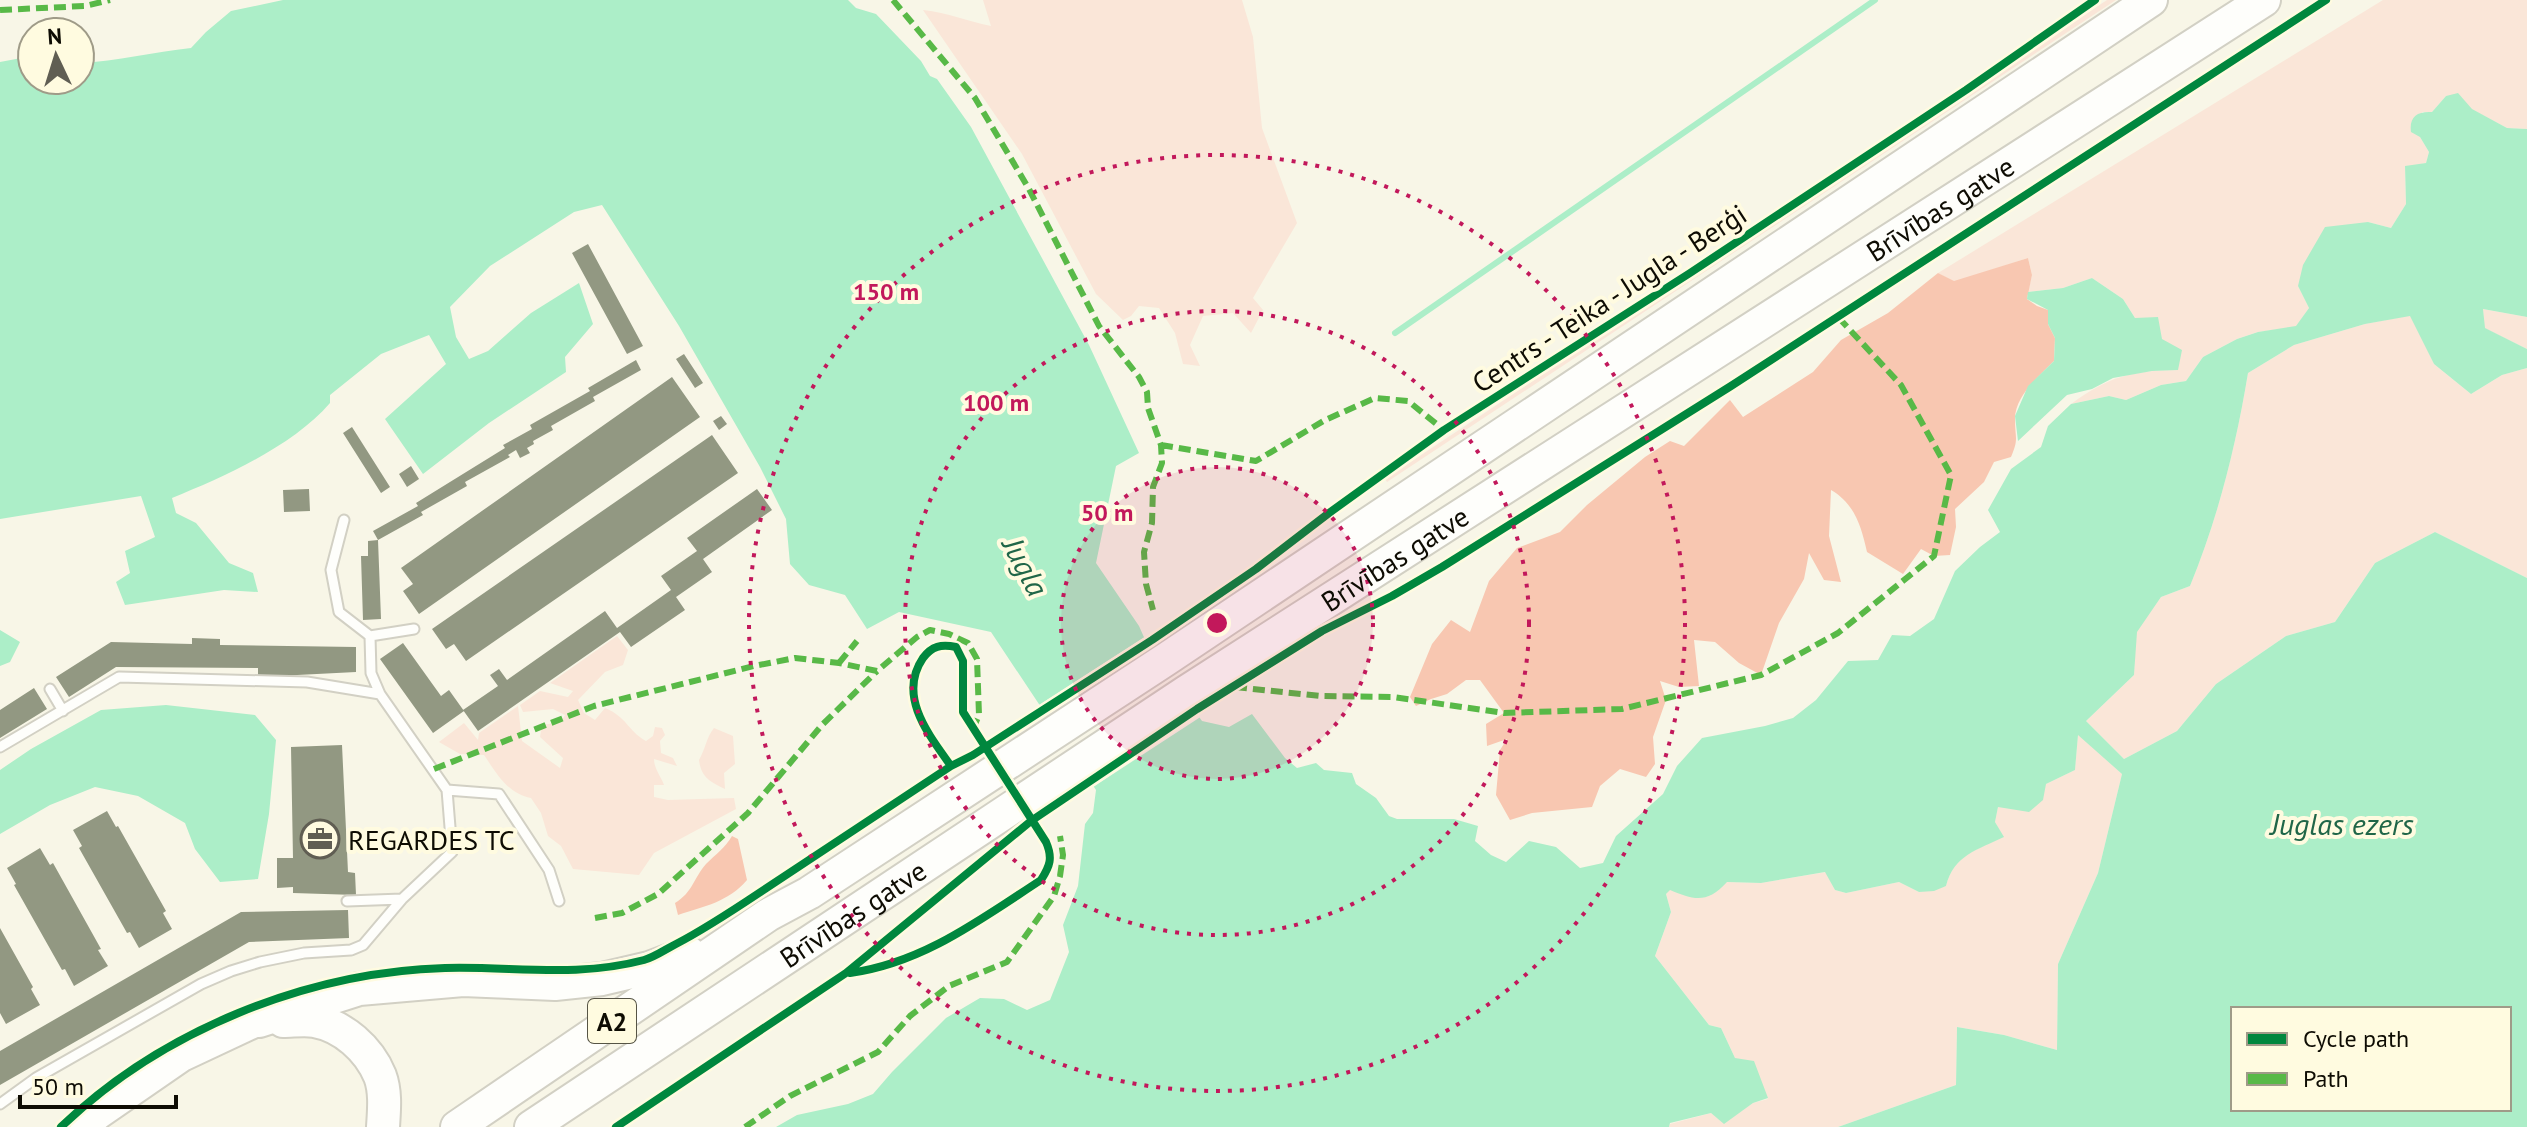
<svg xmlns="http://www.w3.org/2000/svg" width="2527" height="1127" font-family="'PT Sans',sans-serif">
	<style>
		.green { fill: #fae6d8 }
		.forest { fill: #f8c7b1 }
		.water { fill: #aceec8; fill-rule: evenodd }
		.pier { fill: #f8f6e7 }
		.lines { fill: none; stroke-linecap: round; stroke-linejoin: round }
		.stream { stroke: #aceec8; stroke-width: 6 }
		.building { fill: #929882 }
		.lane-casing { stroke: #d2d0c4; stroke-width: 13 }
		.primary-casing { stroke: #d2d0c4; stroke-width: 32 }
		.highway-casing { stroke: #d2d0c4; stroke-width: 36 }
		.lane { stroke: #fefefb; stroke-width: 9 }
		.primary { stroke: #fefefb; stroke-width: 28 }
		.highway { stroke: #fefefb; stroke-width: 32 }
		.quiet { stroke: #58b947; stroke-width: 6; stroke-dasharray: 12 6; stroke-linecap: butt }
		.cycleway-casing { stroke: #fffbe0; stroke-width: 13 }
		.cycleway { stroke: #00873e; stroke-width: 8 }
		.ring { fill: none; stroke: #c2185b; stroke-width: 4; stroke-dasharray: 4 8 }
		.labels { text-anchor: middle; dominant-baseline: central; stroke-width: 8; stroke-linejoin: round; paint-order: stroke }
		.shield { fill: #fffbe0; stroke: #565445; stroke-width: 2 }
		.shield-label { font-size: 26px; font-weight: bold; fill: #0e0c03 }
		.street-label { font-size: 28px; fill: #0e0c03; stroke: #fffbe0 }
		.poi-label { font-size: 28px; fill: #0e0c03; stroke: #fffbe0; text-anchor: start }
		.water-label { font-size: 30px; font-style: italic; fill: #206648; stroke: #fffbe0 }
		.centre { fill: #c2185b; stroke: #fffbe0; stroke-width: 4 }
		.ring-label { font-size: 24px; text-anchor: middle; font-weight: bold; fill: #c2185b; stroke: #fffbe0; stroke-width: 8; stroke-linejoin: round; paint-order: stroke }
	</style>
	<rect width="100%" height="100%" fill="#f8f6e7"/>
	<path class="green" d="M983,0H1242L1253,37L1262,128L1297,223L1253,298L1263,310L1251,333L1233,313L1203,316L1190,345L1200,366L1183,364L1175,333L1159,308L1139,306L1131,316L1123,320L1096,294L1022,154L923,10C949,13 966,21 991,26Z
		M2107,0H2116L1387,482L1385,479Z
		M2383,0H2527V129L2507,128L2446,96L2432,112H2422L2420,137L2429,152L2426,163L2405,167L2406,204L2391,228L2368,222L2298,286L2309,308L2296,327L2258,332L2237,339L2203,357L2186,381L2161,385L2126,400L2109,396L2071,404C2110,376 2130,371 2178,370L2162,339L2135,318L2123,299L2092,278L2063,288L2028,292L2032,275L2028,258L1954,282L1938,273Z
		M2483,309L2527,317V349L2484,328Z
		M2411,315L2434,364L2471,394L2502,375L2527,368V578L2435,532L2375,563L2335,622L2286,636L2216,684L2177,731L2124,759L2086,721L2134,675L2136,632L2161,597L2190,586C2218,518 2236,446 2248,373L2294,345L2365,324Z
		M617,636L628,650L623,665L605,672L578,700L584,713L595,720L605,708C627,717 627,730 646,741L653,736L655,727L662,728L665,735L660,741L661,753L673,758L677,766L654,759C654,769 661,776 664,785H654V797L668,800L734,798L736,809L654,853L639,875L573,869L561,846L548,836L541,813L531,798C508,794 497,774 484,755L460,754L439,742L464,723L478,740L479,733L518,706L522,741L560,768L563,758L540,737L542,725L561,722L565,715L553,709L523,712L520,705L540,691L568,697L573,691L550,683Z
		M714,728L733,736L735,764L724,773L725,789C710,782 701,777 699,760C706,748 706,738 714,728Z
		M2078,734L2122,774L2098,873L2058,964L2057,1050L2004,1035L1957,1027L1956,1085L1838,1127H1669L1670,1124L1711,1113L1724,1123L1753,1103L1768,1099L1735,1058L1721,1028L1709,1025L1655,956L1671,912L1666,894L1670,889L1727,882L1761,883L1826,872L1835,890L1846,893L1899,882L1919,892L1946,886C1954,855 1976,850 2003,837L1995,822L1998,807L2075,770Z"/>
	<path class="forest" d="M2028,258L2032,275L2027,299L2037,306L2048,310V324L2055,338L2054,361C2039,376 2015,396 2015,419C2015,439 2019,438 2011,457L1994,462L1984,482L1955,509L1956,527L1950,555L1934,556L1921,549L1903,574L1867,552C1861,526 1855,504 1831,490L1829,536L1841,582L1824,580L1809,553L1804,579L1779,623L1761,675L1739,663L1715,642L1694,640L1699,686L1679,687L1660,681L1666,700L1653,737L1655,764L1646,777L1620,769L1600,786L1592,807L1532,813L1510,820L1496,795L1500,750L1507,739L1487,746L1486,724L1504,713L1480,680H1466L1447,694L1431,699L1416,706L1410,697L1432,644L1451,620L1470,632L1489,581L1517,548L1560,532L1587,505L1645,457L1670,441L1684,446L1730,400L1743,417L1813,372L1841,340L1888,313L1938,273L1954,281Z
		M732,836L738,839L747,880C728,902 705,906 678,915L675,903C693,892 693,879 706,864C716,854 725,848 732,836Z"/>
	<path class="water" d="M283,0H848L856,8L876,14L921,61L930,76L937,79L971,127L1089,345L1139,453L1116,466L1096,563L1139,626L1147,644L1202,721L1229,727L1252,714L1285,758L1297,768L1316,763L1324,770L1352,773L1356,784L1376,798L1389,816L1397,819H1454L1478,826L1475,841L1491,855L1506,862L1529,841L1556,847L1580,868L1603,863L1616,836L1663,794L1677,766L1702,738L1765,726L1793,718L1816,700L1848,661L1878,660L1892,635L1910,636L1934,619L1955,571L1980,547L2000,532L1988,510L2011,469L2041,447L2048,426L2071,404L2109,396L2126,400L2161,385L2186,381L2203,357L2237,339L2258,332L2296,326L2309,308L2298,286L2303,265L2325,227L2368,222L2391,228L2406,204L2405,166L2426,163L2429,152L2420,137L2411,132C2409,117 2417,111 2432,112L2446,96L2458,93L2472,109L2507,128L2527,129V317L2483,309L2485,328L2527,349V368L2502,375L2471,394L2434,364L2410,316L2365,324L2294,345L2248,373C2236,446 2218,518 2190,586L2161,597L2137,632L2134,675L2086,721L2124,759L2177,731L2216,684L2286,636L2335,622L2375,563L2435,532L2527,578V1127H1838L1956,1085L1957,1027L2004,1035L2057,1050L2058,964L2098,873L2122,774L2078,735L2075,770L2046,784L2043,800L2029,812L1998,807L1995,822L2004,837C1977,850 1954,855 1946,886L1934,891L1919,892L1899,882L1846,893L1835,890L1825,872L1761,883L1727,882C1707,904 1694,900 1670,890L1666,894L1671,912L1655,956L1709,1025L1721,1028L1735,1058L1754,1061L1768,1098L1753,1103L1724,1124L1711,1113L1670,1123L1669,1127H776L797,1115L848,1104L873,1094L892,1072L946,1018L980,998L1004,999L1027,1010L1050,1000L1069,952L1063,925L1078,886L1085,824L1093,813L1096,790L991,632L899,612L867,629L845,595L809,585L790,564L786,519L760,467L679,326L602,205L574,212L490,266L450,307L456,337L469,359L488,351L531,313L579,283L593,324L565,357L566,372L489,423L423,474L385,419L446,364L429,335L381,354L330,395V403C293,446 224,477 172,498L176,513L196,523L229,563L253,573L258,592L224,590L125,605L116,582L130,573L125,551L155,537L141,496L0,519V62L32,56V80H80V63C117,61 154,52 191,48L206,32L231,11ZM2233,1009H2509V1109H2233Z
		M2092,278L2123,299L2135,318L2158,317L2162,339L2182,350L2178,370L2152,371L2113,378L2092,389L2067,395L2018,441L2015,416L2028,386L2054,361L2055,338L2048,324V310L2027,299L2028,292L2063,288Z
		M0,630L20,642L10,662L0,666Z
		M166,705L255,715L276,740L269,814L258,879L220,882L195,849L185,823L138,796L95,787L50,805L0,834V770L31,749L101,710Z"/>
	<path class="pier" d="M1148,635L1202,716L1090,789L1036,707Z"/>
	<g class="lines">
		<path class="stream" d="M1395,333L1875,0"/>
	</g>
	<path class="building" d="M588,244L643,346L627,354L572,253Z
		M684,354L703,383L695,388L676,359Z
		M636,360L641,370L593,397L595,401L551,426L553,430L533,441L534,444L527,448L530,453L520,458L516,450L508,455L510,457L465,482L467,486L421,512L423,515L378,540L373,531L418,506L416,503L505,448L503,445L532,429L530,425L590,391L588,388Z
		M672,377L700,417L419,614L403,591L413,584L401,568Z
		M721,416L727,424L719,430L713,421Z
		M352,427L390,487L381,493L343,433Z
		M712,435L738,473L466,661L454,644L446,649L432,629Z
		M411,466L419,479L407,487L399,474Z
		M309,489L310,511L284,512L283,490Z
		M757,489L772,510L703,559L712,572L676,597L685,610L631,647L620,632L478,731L463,710L498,686L490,675L499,669L507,680L605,611L617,628L671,590L661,576L697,551L687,538Z
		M378,540L381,619L363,620L361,556H368V541Z
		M192,638L220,639V645L356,647V672L258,677V668L116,667L69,697L56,677L111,642L192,644Z
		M403,643L441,696L449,690L464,711L433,733L380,659Z
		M34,688L47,709L0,738V710Z
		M342,745L348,872L355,873L356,895L293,893V887L277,888V858H293L291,747Z
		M107,811L116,827L118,826L166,911L163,913L172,929L139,948L130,932L127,933L79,848L82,846L73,830Z
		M40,848L50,865L53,863L101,949L98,950L108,966L74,986L65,969L62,970L14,885L16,884L7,868Z
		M348,910L349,938L249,942L0,1085V1051L241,912Z
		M0,928L33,987L31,989L40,1005L6,1024L0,1013Z"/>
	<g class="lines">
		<defs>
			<path id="lane" d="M344,520L331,570L339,612L370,636
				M50,689L63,711
				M0,747L119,677L307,682L380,694
				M447,790L499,794L549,870L559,901
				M347,901L402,899
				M0,1104L36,1078L201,984L231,971L260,962L304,953L351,950L363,945L402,899L452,852L447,790L380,694L371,673L370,636L414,629"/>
			<path id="primary" d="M85,1127L98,1115L182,1057L259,1021"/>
			<g id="highway">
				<path d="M259,1021L359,989L463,980L555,984L602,979L649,968L689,953"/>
				<path d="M283,1021C293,1021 305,1019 315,1021C343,1026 369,1049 380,1076C386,1092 384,1111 383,1127"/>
				<path d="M457,1127L768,915L809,893L1165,660L2151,0"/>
				<path id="s1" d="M531,1127L1186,692L2264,0"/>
			</g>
		</defs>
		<use href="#lane" class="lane-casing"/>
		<use href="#primary" class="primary-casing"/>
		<use href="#highway" class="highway-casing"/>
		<use href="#lane" class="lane"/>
		<use href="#primary" class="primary"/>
		<use href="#highway" class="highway"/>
		<path class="quiet" d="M893,0L975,98L1029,189L1099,326L1139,377L1147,392L1148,408L1161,445L1162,463L1153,487L1152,523L1144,552L1146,584L1153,610
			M0,10L85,6L110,0
			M1161,445L1256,461L1325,420L1375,398L1408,401L1444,430
			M839,663L857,641
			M1235,687L1320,696L1393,697L1504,713L1622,709L1761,675L1838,633L1934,556L1951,475L1901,385L1838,317
			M434,769L594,706L754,666L795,658L839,663L877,671L917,637L930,630L949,634L968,643L977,659L979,715L973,729
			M595,918L622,913L658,894L748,813L822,725L877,671
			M745,1127L790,1096L878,1052L910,1016L949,986L1007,962L1054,896L1060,876L1063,855L1060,836"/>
		<defs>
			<path id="cycleway" d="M850,973C923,963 981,919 1041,880C1050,866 1053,858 1046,842L963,712V661L956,647C941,644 932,646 923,658C897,696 929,735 951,766
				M61,1127C161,1031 306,972 445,968C513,966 576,978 644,960C655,957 666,949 676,944C705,929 732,911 759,893C823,851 887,808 951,766L973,755L1152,640L1256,569L1329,513L1444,430L1690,273L1966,90L2095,0
				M616,1127L846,973L1031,821L1197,709L1322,631L1392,596L1442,567L1731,386L2326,0"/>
		</defs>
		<use href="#cycleway" class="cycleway-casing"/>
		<use href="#cycleway" class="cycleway"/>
	</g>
	<circle cx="1217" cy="623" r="156" fill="#c2185b" fill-opacity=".12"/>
	<g class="ring">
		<circle cx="1217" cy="623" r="156"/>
		<circle cx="1217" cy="623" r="312"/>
		<circle cx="1217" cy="623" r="468"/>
	</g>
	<defs>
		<symbol id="office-ring" viewBox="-11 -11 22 22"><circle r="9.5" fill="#fffbe0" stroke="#605e53" stroke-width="1.5"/><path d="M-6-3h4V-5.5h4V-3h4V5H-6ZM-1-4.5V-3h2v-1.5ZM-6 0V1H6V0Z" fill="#605e53"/></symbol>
	</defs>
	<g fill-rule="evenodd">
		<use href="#office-ring" x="298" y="817" width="44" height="44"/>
	</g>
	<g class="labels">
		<rect class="shield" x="588" y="999" width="48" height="44" rx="6"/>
		<g class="shield-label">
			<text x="612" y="1021">A2</text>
		</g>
		<g class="street-label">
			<text stroke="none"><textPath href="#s1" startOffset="1682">Brīvības gatve</textPath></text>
			<text transform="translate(1609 298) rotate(-33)">Centrs - Teika - Jugla - Berģi</text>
			<text stroke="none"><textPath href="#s1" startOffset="1034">Brīvības gatve</textPath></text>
			<text stroke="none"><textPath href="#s1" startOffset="386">Brīvības gatve</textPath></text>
		</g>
		<g class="poi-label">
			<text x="348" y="839">REGARDES TC</text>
		</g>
		<g class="water-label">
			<text transform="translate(1026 566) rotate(62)">Jugla</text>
			<text x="2342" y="823">Juglas ezers</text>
		</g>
	</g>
	<circle cx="1217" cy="623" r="12" class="centre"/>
	<g class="ring-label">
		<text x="886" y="300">150 m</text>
		<text x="996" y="411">100 m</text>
		<text x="1107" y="521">50 m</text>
	</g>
	<rect x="2231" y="1007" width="280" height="104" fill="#fffbe0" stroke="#9f9b88" stroke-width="2"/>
	<rect x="2247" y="1033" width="40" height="12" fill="#00873e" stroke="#9f9b88" stroke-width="2"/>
	<text x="2303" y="1047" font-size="24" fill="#0e0c03">Cycle path</text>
	<rect x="2247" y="1073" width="40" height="12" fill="#58b947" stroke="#9f9b88" stroke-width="2"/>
	<text x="2303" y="1087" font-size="24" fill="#0e0c03">Path</text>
	<g transform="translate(56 56) rotate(356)"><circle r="38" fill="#fffbe0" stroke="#9f9b88" stroke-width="2"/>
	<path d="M0-6L14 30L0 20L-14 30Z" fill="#605e53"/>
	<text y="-12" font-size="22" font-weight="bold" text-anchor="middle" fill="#0e0c03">N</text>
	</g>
	<path d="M20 1095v12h156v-12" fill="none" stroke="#0e0c03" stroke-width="4"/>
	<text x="32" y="1095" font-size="24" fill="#0e0c03" stroke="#fffbe0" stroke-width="6" paint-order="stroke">50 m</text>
</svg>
